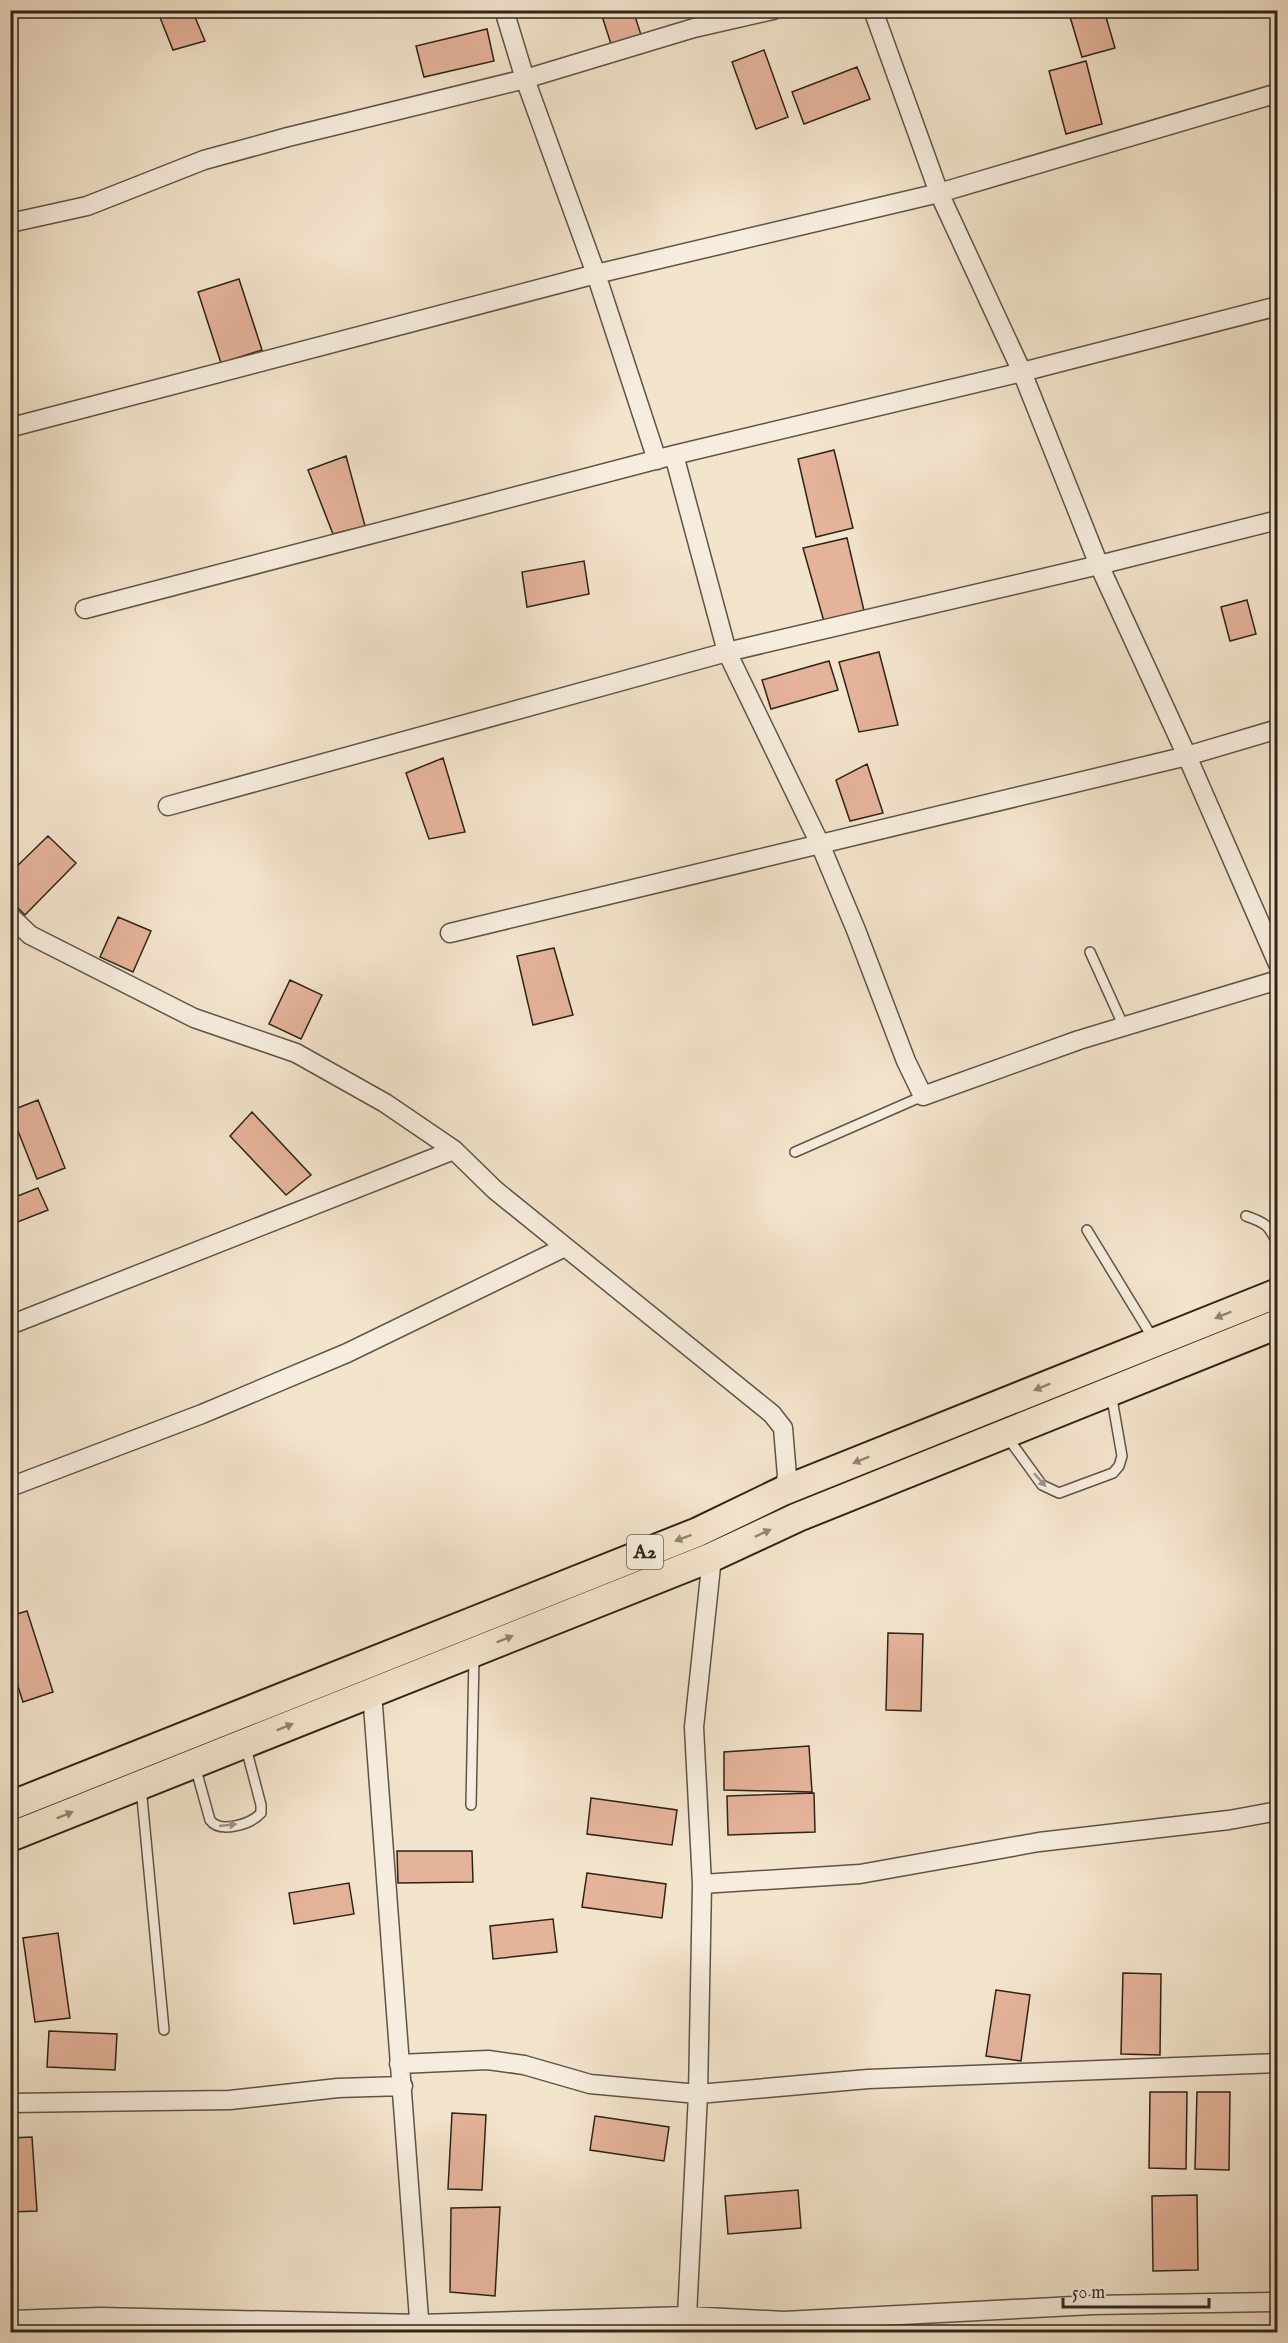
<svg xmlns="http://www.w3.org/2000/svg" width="1288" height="2343" font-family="'IM FELL English',serif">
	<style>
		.building { fill: #e5b39a; stroke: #2e2419; stroke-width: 1.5 }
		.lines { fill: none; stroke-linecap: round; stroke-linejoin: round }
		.service-casing { stroke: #5f5446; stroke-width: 12 }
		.minor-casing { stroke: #5f5446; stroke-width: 21 }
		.trunk-casing { stroke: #2e2419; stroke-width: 32 }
		.service { stroke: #f7edde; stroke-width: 9 }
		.minor { stroke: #f7edde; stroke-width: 18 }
		.trunk { stroke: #f3e4cc; stroke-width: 28 }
		.oneway { fill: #908472 }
		.oneway2 { fill: #9d9385 }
		.labels { text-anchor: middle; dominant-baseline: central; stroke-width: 4.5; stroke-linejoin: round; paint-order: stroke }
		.shield { fill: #f7edde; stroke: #6a6054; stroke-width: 1.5 }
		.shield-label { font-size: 20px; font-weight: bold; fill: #2e2419 }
	</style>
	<rect width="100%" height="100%" fill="#f3e4cc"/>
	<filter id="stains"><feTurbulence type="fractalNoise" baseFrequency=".00333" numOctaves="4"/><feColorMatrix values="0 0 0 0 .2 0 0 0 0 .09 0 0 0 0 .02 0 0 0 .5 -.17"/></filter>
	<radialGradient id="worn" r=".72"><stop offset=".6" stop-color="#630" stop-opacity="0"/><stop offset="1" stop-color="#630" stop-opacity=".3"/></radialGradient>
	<path class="building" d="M157,10H192L205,41L173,50Z
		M600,10H633L642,38L612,47Z
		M1068,10H1104L1115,48L1082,57Z
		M487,29L494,61L424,77L416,46Z
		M764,50L788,117L756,129L732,62Z
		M1086,61L1102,124L1066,134L1049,71Z
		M857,67L870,99L804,124L792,92Z
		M239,279L262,350L221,363L198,292Z
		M834,450L853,528L816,537L798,459Z
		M346,456L365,526L333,534L308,470Z
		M847,538L865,615L825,625L803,548Z
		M584,561L589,594L527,607L522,572Z
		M1247,600L1256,634L1230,641L1221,607Z
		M879,652L898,725L859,732L839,662Z
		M829,661L838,690L771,709L762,680Z
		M443,758L465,832L429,839L406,773Z
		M867,764L883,813L850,821L836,780Z
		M48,836L76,863L25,915L10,900V873Z
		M118,917L151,931L133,972L100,957Z
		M554,948L573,1015L533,1025L517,956Z
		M290,980L322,995L301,1039L269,1024Z
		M38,1100L65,1168L37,1179L10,1111Z
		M252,1112L311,1175L286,1195L230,1136Z
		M38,1188L48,1210L10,1225V1199Z
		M27,1611L53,1692L23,1702L10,1662V1616Z
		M888,1633L923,1634L921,1711L886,1710Z
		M809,1746L812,1792L724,1790V1752Z
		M814,1793L815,1832L728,1835L727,1796Z
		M591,1798L677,1810L672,1845L587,1834Z
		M397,1851H472L473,1882L398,1883Z
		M587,1873L666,1884L662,1918L582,1907Z
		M349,1883L354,1914L294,1924L289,1893Z
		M553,1919L557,1952L493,1959L490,1926Z
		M58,1933L70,2018L35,2022L23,1938Z
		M1123,1973L1161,1974L1160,2055L1121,2054Z
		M996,1990L1030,1995L1021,2061L986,2056Z
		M49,2031L117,2034L115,2070L47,2067Z
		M1150,2092H1187L1186,2169L1149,2168Z
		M1197,2092H1230L1229,2170L1195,2169Z
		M452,2113L486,2115L482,2190L448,2189Z
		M595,2116L669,2127L664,2161L590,2150Z
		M32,2137L37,2211L10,2212V2138Z
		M798,2190L801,2228L728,2234L725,2196Z
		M1197,2195L1198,2270L1153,2271L1152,2196Z
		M500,2207L495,2296L450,2292L451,2208Z"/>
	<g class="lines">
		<defs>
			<path id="service" d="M1090,952L1124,1027
				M795,1152L923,1096
				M1246,1216C1266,1223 1269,1225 1278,1245
				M1087,1230L1154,1340
				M1008,1438L1042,1485L1059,1493L1113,1473L1119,1466L1122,1456L1111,1393
				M195,1766L210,1820C220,1834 251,1824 261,1813V1805L246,1748
				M141,1787L164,2030
				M471,1805L474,1657"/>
			<path id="minor" d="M504,10L525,79L596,274L657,460
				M873,10L939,193L1022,372L1099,565L1187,756L1278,964
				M10,223L87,206L204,160L288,137L525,79L694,28L773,10
				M12,427L596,274L939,193L1278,93
				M674,455L727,652L820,844L856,930L906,1061L923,1096L1079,1040L1278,980
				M85,609L674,455L1022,372L1278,306
				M168,806L727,652L1099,565L1278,520
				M10,916L30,935L194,1018L296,1053L385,1103L454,1150L495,1190L772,1414L783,1428L787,1476L783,1491
				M450,933L1187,756L1278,729
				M10,1325L454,1150
				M10,1487L202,1414L347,1353L565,1247
				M372,1692L420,2332
				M702,1884L860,1874L1039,1842L1229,1820L1278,1811
				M399,2064L488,2060L524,2065L590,2084L698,2094L868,2079L1278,2063
				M10,2103L230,2100L338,2088L403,2086
				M10,2320L100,2317L420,2324L687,2316L784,2321L1093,2305L1278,2302
				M684,2332L687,2316L698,2094L702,1884L694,1727L712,1557"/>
			<path id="trunk" d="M10,1806L698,1532L783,1491L1278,1293
				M10,1837L712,1557L798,1517L1278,1324"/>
		</defs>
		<use href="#service" class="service-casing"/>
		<use href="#minor" class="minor-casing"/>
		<use href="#trunk" class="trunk-casing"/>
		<use href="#service" class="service"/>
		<use href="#minor" class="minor"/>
		<use href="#trunk" class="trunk"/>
	</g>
	<defs><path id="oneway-solid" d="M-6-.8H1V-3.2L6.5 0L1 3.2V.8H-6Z" transform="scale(1.5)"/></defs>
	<g class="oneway">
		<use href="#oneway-solid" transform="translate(1223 1315) rotate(158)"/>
		<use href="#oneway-solid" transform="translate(1042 1387) rotate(158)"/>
		<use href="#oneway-solid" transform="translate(861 1460) rotate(158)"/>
		<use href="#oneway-solid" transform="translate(763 1533) rotate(-25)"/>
		<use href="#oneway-solid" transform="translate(683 1538) rotate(159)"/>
		<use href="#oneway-solid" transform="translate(505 1639) rotate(-22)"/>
		<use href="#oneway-solid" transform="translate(285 1727) rotate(-22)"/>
		<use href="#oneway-solid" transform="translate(65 1815) rotate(-22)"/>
	</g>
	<g class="oneway2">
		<use href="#oneway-solid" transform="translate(1040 1480) rotate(49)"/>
		<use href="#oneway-solid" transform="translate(228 1825) rotate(-6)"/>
	</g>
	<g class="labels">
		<rect class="shield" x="627" y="1535" width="36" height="34" rx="4.5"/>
		<g class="shield-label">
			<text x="645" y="1552">A2</text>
		</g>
	</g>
	<rect width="1288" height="2343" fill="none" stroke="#f3e4cc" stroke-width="36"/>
	<rect x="12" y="12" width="1264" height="2319" fill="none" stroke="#2e2419" stroke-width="3"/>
	<rect x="18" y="18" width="1252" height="2307" fill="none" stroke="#2e2419" stroke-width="1.5"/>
	<path d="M1063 2298v9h146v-9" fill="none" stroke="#2e2419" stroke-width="3"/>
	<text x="1072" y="2298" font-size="18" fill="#2e2419" stroke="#f7edde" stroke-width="4.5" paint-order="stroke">50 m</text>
	<rect width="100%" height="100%" filter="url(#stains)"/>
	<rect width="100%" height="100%" fill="url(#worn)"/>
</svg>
